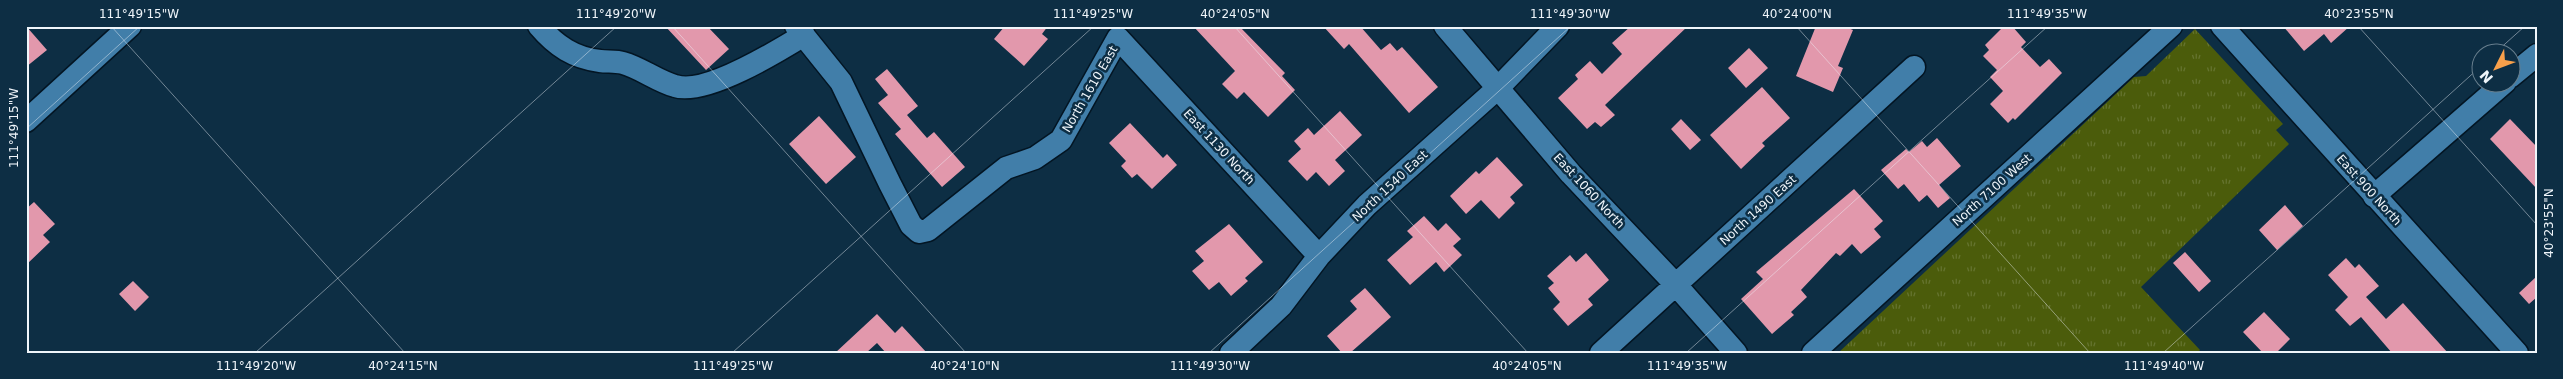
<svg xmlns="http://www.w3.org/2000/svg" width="2563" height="379" font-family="'DejaVu Sans',sans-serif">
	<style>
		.grass { fill: url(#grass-tufts) }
		.building { fill: #e298ac }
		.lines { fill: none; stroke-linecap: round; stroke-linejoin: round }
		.minor-casing { stroke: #031523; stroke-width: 25 }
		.minor { stroke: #417ea9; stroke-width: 22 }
		.ticks { fill: none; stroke: #eff5fa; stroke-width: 1; stroke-opacity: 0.45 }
		.labels { text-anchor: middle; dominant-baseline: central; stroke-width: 5; stroke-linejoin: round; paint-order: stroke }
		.street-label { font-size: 12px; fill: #eff5fa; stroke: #0d2e44 }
		.neatline { fill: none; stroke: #eff5fa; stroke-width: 2 }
		.ticks-label { font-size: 12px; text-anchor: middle; fill: #eff5fa }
	</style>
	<defs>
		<pattern id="grass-tufts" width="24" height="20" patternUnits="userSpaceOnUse" patternTransform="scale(1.25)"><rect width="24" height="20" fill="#4b5c0b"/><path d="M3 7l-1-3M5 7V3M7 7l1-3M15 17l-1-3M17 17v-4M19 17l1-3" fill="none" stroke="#65742f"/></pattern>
	</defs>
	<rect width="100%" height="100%" fill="#0d2e44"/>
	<path class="grass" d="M2195,29L2283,124L2276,130L2289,144L2141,287L2200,350L2197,353H1838L2134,77L2146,76Z"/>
	<path class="building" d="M26,26L47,50L26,67Z
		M665,26H707L729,49L706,70Z
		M1005,26H1048L1042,34L1048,39L1024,66L994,39Z
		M1193,26H1239L1285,73L1282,76L1295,90L1268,117L1244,92L1237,99L1222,84L1235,71Z
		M1323,26H1360L1381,50L1390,43L1397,51L1402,47L1438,87L1409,113L1349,44L1344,49Z
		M1631,26H1688L1605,105L1615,115L1601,127L1595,122L1587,129L1558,98L1578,79L1575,75L1590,61L1602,74L1622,54L1612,43Z
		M1816,26H1843L1853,30L1838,66L1843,68L1833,92L1796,76Z
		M2004,26H2012L2026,42L2021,47L2040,67L2049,59L2062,73L2015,120L2013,118L2008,123L1990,104L2003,91L1990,77L1997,70L1983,56L1989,50L1985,45Z
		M2283,26H2350L2331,43L2324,34L2304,51Z
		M1749,48L1768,68L1746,88L1728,68Z
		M887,69L918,106L907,115L927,138L934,132L965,167L942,187L895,134L901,129L878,103L888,95L875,79Z
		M1762,87L1790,118L1762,143L1765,146L1741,169L1710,135Z
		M1340,111L1362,135L1335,160L1345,171L1329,186L1316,172L1307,181L1288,161L1301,149L1294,141L1308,128L1314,135Z
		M819,116L856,157L826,184L789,144Z
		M1681,119L1701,140L1690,150L1671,129Z
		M2510,119L2537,147V189L2490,139Z
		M1130,123L1163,158L1167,154L1177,165L1152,189L1137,174L1132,178L1121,166L1126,161L1109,143Z
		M1937,138L1961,166L1939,185L1950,198L1938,208L1927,195L1919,202L1904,184L1898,189L1881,170L1906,149L1909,152L1922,141L1927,147Z
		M1497,157L1523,185L1510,197L1515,203L1499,219L1481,200L1466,214L1450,196L1476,171L1479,174Z
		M1854,189L1883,221L1874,229L1881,237L1861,254L1852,244L1840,256L1836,253L1801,290L1807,297L1791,312L1794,315L1772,334L1741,299L1763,279L1756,272Z
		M34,202L55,224L43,235L50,242L26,265V209Z
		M2285,205L2303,226L2277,250L2259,230Z
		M1424,216L1438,231L1446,223L1461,239L1453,246L1462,255L1444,272L1436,262L1410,285L1387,260L1413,237L1407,231Z
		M1229,224L1263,262L1245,278L1248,281L1231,296L1219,282L1209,290L1192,271L1204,261L1195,251Z
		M2185,252L2211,281L2199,292L2173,263Z
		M1586,253L1609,280L1588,299L1593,305L1568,326L1553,309L1560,302L1548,288L1554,283L1547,276L1570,255L1576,262Z
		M2346,258L2355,268L2359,264L2379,286L2366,297L2386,319L2403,303L2448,353H2392L2361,317L2350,326L2335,310L2348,297L2328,275Z
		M2537,276V297L2529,304L2519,293Z
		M133,281L149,297L135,311L119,294Z
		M1365,288L1391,317L1350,353H1342L1327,336L1357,309L1350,301Z
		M2264,312L2290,339L2276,353H2263L2243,332Z
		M877,314L895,333L902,326L927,353H886L877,343L866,353H835Z"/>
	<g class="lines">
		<defs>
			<path id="minor" d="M539,26C556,46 574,58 600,61C607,62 616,61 623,63C641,68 657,81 675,86C705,96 778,51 804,35
				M796,26L841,82L890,184L911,225L919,232L928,230L1006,168L1035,158L1061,140L1118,38L1319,256
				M1445,26L1571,174L1676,285L1736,353
				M2222,26L2517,353
				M2510,77L2537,55
				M26,121L130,26
				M2374,196L2505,82
				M1231,353L1281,306L1319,256L1367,205L1498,88L1558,26
				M1601,353L1914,67
				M1813,353L2171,26"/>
		</defs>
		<use href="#minor" class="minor-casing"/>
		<use href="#minor" class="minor"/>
	</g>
	<path class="ticks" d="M111,26L405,353M672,26L966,353M1234,26L1528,353M1796,26L2090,353M2358,26L2537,225M2496,52L2525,26M26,129L140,26M255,353L617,26M732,353L1094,26M1209,353L1571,26M1686,353L2048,26M2163,353L2480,67"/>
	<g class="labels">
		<g class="street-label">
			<text transform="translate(1090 89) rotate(-60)">North 1610 East</text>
			<text transform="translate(1219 147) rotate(47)">East 1130 North</text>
			<text transform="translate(1390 186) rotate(-43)">North 1540 East</text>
			<text transform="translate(1992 190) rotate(-42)">North 7100 West</text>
			<text transform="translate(2369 190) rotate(48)">East 900 North</text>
			<text transform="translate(1589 191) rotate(47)">East 1060 North</text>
			<text transform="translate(1758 210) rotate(-42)">North 1490 East</text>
		</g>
	</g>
	<rect width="2563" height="379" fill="none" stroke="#0d2e44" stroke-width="55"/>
	<g transform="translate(2496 68) rotate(228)"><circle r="24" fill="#0d2e44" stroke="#677e8d"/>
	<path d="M0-4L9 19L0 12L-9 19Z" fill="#f8a04b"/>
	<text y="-8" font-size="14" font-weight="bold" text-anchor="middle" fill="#eff5fa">N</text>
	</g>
	<rect x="28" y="28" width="2508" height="324" class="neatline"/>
	<g class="ticks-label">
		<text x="139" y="18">111°49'15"W</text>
		<text x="616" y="18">111°49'20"W</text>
		<text x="1093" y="18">111°49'25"W</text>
		<text x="1235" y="18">40°24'05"N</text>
		<text x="1570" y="18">111°49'30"W</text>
		<text x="1797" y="18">40°24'00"N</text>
		<text x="2047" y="18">111°49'35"W</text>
		<text x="2359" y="18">40°23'55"N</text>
		<text transform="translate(14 128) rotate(-90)" y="4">111°49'15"W</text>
		<text transform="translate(2549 223) rotate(-90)" y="4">40°23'55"N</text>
		<text x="256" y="370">111°49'20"W</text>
		<text x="403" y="370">40°24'15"N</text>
		<text x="733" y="370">111°49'25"W</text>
		<text x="965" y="370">40°24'10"N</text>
		<text x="1210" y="370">111°49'30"W</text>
		<text x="1527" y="370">40°24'05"N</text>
		<text x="1687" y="370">111°49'35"W</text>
		<text x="2164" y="370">111°49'40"W</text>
	</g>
</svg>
